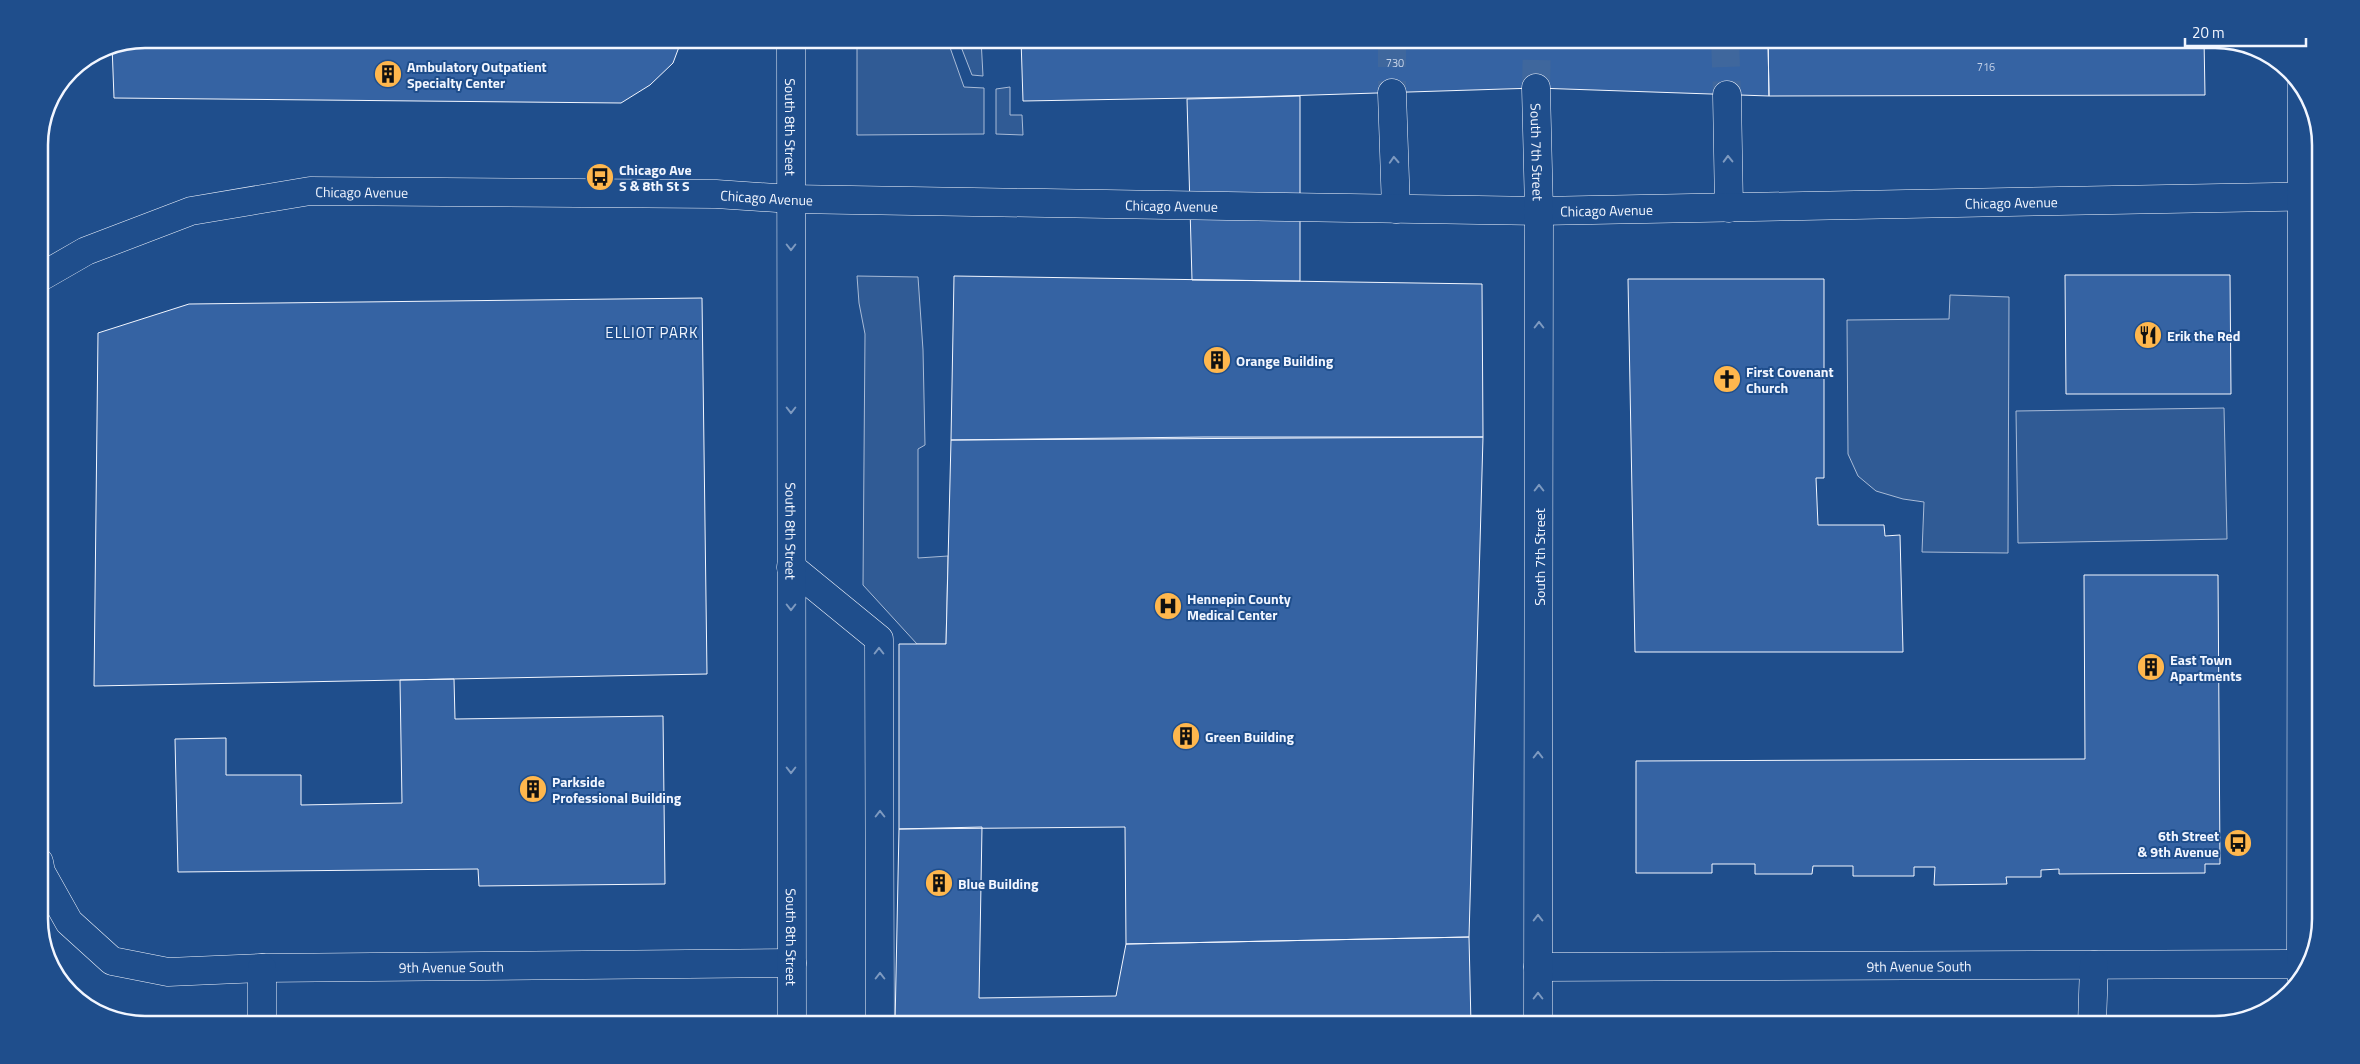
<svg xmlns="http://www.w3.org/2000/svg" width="2360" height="1064" font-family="'Titillium Web',sans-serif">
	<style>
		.built { fill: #305b95; stroke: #a8bbd7 }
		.building { fill: #3563a3; stroke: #f2f6ff }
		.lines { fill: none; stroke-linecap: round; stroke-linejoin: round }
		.minor-tunnel { stroke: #3f679d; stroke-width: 28; stroke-dasharray: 28 14; stroke-linecap: butt }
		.major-tunnel { stroke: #3f679d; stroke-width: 28; stroke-dasharray: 28 14; stroke-linecap: butt }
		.minor-casing { stroke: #f2f6ff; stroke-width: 29 }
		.major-casing { stroke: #f2f6ff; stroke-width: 29 }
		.minor { stroke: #1f4e8c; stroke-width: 28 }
		.major { stroke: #1f4e8c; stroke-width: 28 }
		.oneway { stroke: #7e9ac0 }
		.labels { text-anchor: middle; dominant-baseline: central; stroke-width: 4; stroke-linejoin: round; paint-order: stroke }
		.number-label { font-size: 11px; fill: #c3d1e8 }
		.poi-label { font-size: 14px; font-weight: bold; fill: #f2f6ff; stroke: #1f4e8c; text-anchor: start }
		.street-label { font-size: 14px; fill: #f2f6ff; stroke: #1f4e8c }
		.neighbourhood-label { font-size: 15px; letter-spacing: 1px; fill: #f2f6ff; stroke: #1f4e8c }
		.rim { fill: none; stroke: #f2f6ff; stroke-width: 2.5 }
	</style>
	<rect width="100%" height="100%" fill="#1f4e8c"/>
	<path class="built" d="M857,39H947L964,87L984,88V134L857,135Z
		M958,39H981L983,76L972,75Z
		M1010,87V115H1022L1023,135L996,134V89Z
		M857,276L918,277L923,350L925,445L918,449V558L948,556L946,644H917L863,585L865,334L859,303Z
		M1950,295L2009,297L2008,553L1922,552L1924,502L1903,499L1876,491L1858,476L1848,454L1847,320L1949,319Z
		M2224,408L2227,539L2018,543L2016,411Z"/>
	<path class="building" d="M144,39H682L673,63L650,85L621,103L114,98L112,45Z
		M1021,39H1768L1769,96L1536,88L1250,97L1023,101Z
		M1768,39H2204L2205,95L1769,96Z
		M1300,96V281L1192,280L1187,99Z
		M2065,275H2230L2231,394H2066Z
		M954,276L1482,284L1483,437L951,440Z
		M1628,279H1824V478H1816L1818,525H1884L1885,536L1900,535L1903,652H1635Z
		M702,298L707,674L94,686L98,333L189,304Z
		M1204,437H1483L1469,937L1126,944L1125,827L899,829V644H946L951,440Z
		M2084,575H2218L2220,864H2205V873L2059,874V869L2041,870V877H2006L2007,884L1934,885L1935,867H1914V876H1853V866H1813L1812,874H1755V864H1712V873H1636V761L2085,759Z
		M454,679L455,719L663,716L665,884L479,886L478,869L178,872L175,739L226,738V775H301V805L402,803L400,680Z
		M982,827L979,998L1116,996L1126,944L1469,937L1471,1025H895L899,829Z"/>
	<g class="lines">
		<path class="minor-tunnel" d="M1392,39V93
			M1725,39L1727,95"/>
		<path class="major-tunnel" d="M1536,88L1537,39"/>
		<defs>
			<g id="minor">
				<path d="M1392,93L1396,209"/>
				<path d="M1727,95L1729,208"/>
				<path id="s1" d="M39,278L86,251L191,211L310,191L716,194L791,199L1539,211L2321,196"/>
				<path d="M791,567L879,639L880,1025"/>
				<path id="s2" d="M39,862L41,872L69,922L112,961L168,972L262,968L792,963"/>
				<path id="s3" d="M1538,967L2301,964"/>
				<path d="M262,1025V968"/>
				<path d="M2092,1025L2094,965"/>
			</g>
			<g id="major">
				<path id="s4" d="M791,39L792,1025"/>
				<path id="s5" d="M1536,88L1539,211L1538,1025"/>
				<path d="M2301,975L2302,85"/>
			</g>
		</defs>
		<use href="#minor" class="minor-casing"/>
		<use href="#major" class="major-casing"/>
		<use href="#minor" class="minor"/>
		<use href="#major" class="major"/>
	</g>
	<defs><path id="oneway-chevron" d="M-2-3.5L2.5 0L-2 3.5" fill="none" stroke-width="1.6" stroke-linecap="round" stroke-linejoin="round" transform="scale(1.25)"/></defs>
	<g class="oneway">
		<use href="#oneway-chevron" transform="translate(1728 159) rotate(-91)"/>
		<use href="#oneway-chevron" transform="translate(1394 160) rotate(-93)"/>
		<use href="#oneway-chevron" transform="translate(791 247) rotate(90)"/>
		<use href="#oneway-chevron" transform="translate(1539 325) rotate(-90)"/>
		<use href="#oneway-chevron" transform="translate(791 410) rotate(90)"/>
		<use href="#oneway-chevron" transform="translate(1539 488) rotate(-90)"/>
		<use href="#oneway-chevron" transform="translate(791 607) rotate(90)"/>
		<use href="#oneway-chevron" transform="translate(879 651) rotate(-90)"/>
		<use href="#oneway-chevron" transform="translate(1538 755) rotate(-90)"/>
		<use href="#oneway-chevron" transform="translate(791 770) rotate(90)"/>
		<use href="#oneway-chevron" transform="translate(880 814) rotate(-90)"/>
		<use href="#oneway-chevron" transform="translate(1538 918) rotate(-90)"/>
		<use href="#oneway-chevron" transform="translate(880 976) rotate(-90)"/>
		<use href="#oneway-chevron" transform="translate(1538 996) rotate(-90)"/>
	</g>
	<defs>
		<symbol id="building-disc" viewBox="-11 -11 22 22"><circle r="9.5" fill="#ffb74d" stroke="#1f4e8c"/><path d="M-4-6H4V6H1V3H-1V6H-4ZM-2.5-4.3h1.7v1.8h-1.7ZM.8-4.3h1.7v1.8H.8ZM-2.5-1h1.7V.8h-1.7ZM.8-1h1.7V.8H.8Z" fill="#111"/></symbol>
		<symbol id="bus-disc" viewBox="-11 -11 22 22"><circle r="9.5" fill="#ffb74d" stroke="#1f4e8c"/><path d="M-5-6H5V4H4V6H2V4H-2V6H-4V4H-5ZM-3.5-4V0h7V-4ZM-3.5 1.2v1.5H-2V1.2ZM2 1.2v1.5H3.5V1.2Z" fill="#111"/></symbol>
		<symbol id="restaurant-disc" viewBox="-11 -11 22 22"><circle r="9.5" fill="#ffb74d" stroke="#1f4e8c"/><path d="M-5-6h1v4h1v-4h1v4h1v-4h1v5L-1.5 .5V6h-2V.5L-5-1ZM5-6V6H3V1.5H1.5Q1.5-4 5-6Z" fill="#111"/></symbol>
		<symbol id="church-disc" viewBox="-11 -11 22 22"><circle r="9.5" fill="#ffb74d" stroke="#1f4e8c"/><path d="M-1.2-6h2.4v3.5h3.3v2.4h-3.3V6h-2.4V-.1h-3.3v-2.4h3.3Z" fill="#111"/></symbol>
		<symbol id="hospital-disc" viewBox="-11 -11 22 22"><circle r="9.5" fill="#ffb74d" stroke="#1f4e8c"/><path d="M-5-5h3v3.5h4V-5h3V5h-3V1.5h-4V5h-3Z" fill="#111"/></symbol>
	</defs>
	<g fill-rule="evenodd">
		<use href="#building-disc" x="372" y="58" width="32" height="32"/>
		<use href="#bus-disc" x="584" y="161" width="32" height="32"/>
		<use href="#restaurant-disc" x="2132" y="319" width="32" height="32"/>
		<use href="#building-disc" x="1201" y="344" width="32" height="32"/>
		<use href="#church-disc" x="1711" y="363" width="32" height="32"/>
		<use href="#hospital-disc" x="1152" y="590" width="32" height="32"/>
		<use href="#building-disc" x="2135" y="651" width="32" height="32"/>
		<use href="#building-disc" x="1170" y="720" width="32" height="32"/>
		<use href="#building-disc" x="517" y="773" width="32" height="32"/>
		<use href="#bus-disc" x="2222" y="827" width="32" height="32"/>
		<use href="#building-disc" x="923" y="867" width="32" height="32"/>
	</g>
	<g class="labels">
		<g class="number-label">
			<text x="1395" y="63">730</text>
			<text x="1986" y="67">716</text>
		</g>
		<g class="poi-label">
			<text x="407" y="66">Ambulatory Outpatient<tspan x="407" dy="16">Specialty Center</tspan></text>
			<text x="619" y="169">Chicago Ave<tspan x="619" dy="16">S &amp; 8th St S</tspan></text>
			<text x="2167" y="335">Erik the Red</text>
			<text x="1236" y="360">Orange Building</text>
			<text x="1746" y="371">First Covenant<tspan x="1746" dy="16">Church</tspan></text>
			<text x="1187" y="598">Hennepin County<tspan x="1187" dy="16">Medical Center</tspan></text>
			<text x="2170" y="659">East Town<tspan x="2170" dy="16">Apartments</tspan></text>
			<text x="1205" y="736">Green Building</text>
			<text x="552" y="781">Parkside<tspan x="552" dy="16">Professional Building</tspan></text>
			<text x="2219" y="835" text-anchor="end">6th Street<tspan x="2219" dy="16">&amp; 9th Avenue</tspan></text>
			<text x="958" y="883">Blue Building</text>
		</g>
		<g class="street-label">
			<text stroke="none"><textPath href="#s4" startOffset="88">South 8th Street</textPath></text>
			<text stroke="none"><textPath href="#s5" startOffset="64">South 7th Street</textPath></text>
			<text stroke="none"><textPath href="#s1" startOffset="339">Chicago Avenue</textPath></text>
			<text stroke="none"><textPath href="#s1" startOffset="744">Chicago Avenue</textPath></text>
			<text stroke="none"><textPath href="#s1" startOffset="1989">Chicago Avenue</textPath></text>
			<text stroke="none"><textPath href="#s1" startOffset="1149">Chicago Avenue</textPath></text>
			<text stroke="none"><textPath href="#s1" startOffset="1584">Chicago Avenue</textPath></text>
			<text stroke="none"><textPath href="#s4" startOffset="492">South 8th Street</textPath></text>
			<text transform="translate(1539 557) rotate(-90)">South 7th Street</text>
			<text stroke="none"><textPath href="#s4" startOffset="898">South 8th Street</textPath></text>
			<text stroke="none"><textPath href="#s3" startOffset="381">9th Avenue South</textPath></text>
			<text stroke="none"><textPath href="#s2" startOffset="466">9th Avenue South</textPath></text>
		</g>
		<g class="neighbourhood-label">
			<text x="652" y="332">ELLIOT PARK</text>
		</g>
	</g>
	<path d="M0 0H2360V1064H0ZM145 48H2215A97 97 0 0 1 2312 145V919A97 97 0 0 1 2215 1016H145A97 97 0 0 1 48 919V145A97 97 0 0 1 145 48Z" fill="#1f4e8c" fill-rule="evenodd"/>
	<path class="rim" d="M145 48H2215A97 97 0 0 1 2312 145V919A97 97 0 0 1 2215 1016H145A97 97 0 0 1 48 919V145A97 97 0 0 1 145 48Z"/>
	<path d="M2185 38v8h121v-8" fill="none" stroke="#f2f6ff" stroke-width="2.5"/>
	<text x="2192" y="38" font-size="15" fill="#f2f6ff" stroke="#1f4e8c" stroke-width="4" paint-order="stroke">20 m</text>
</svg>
